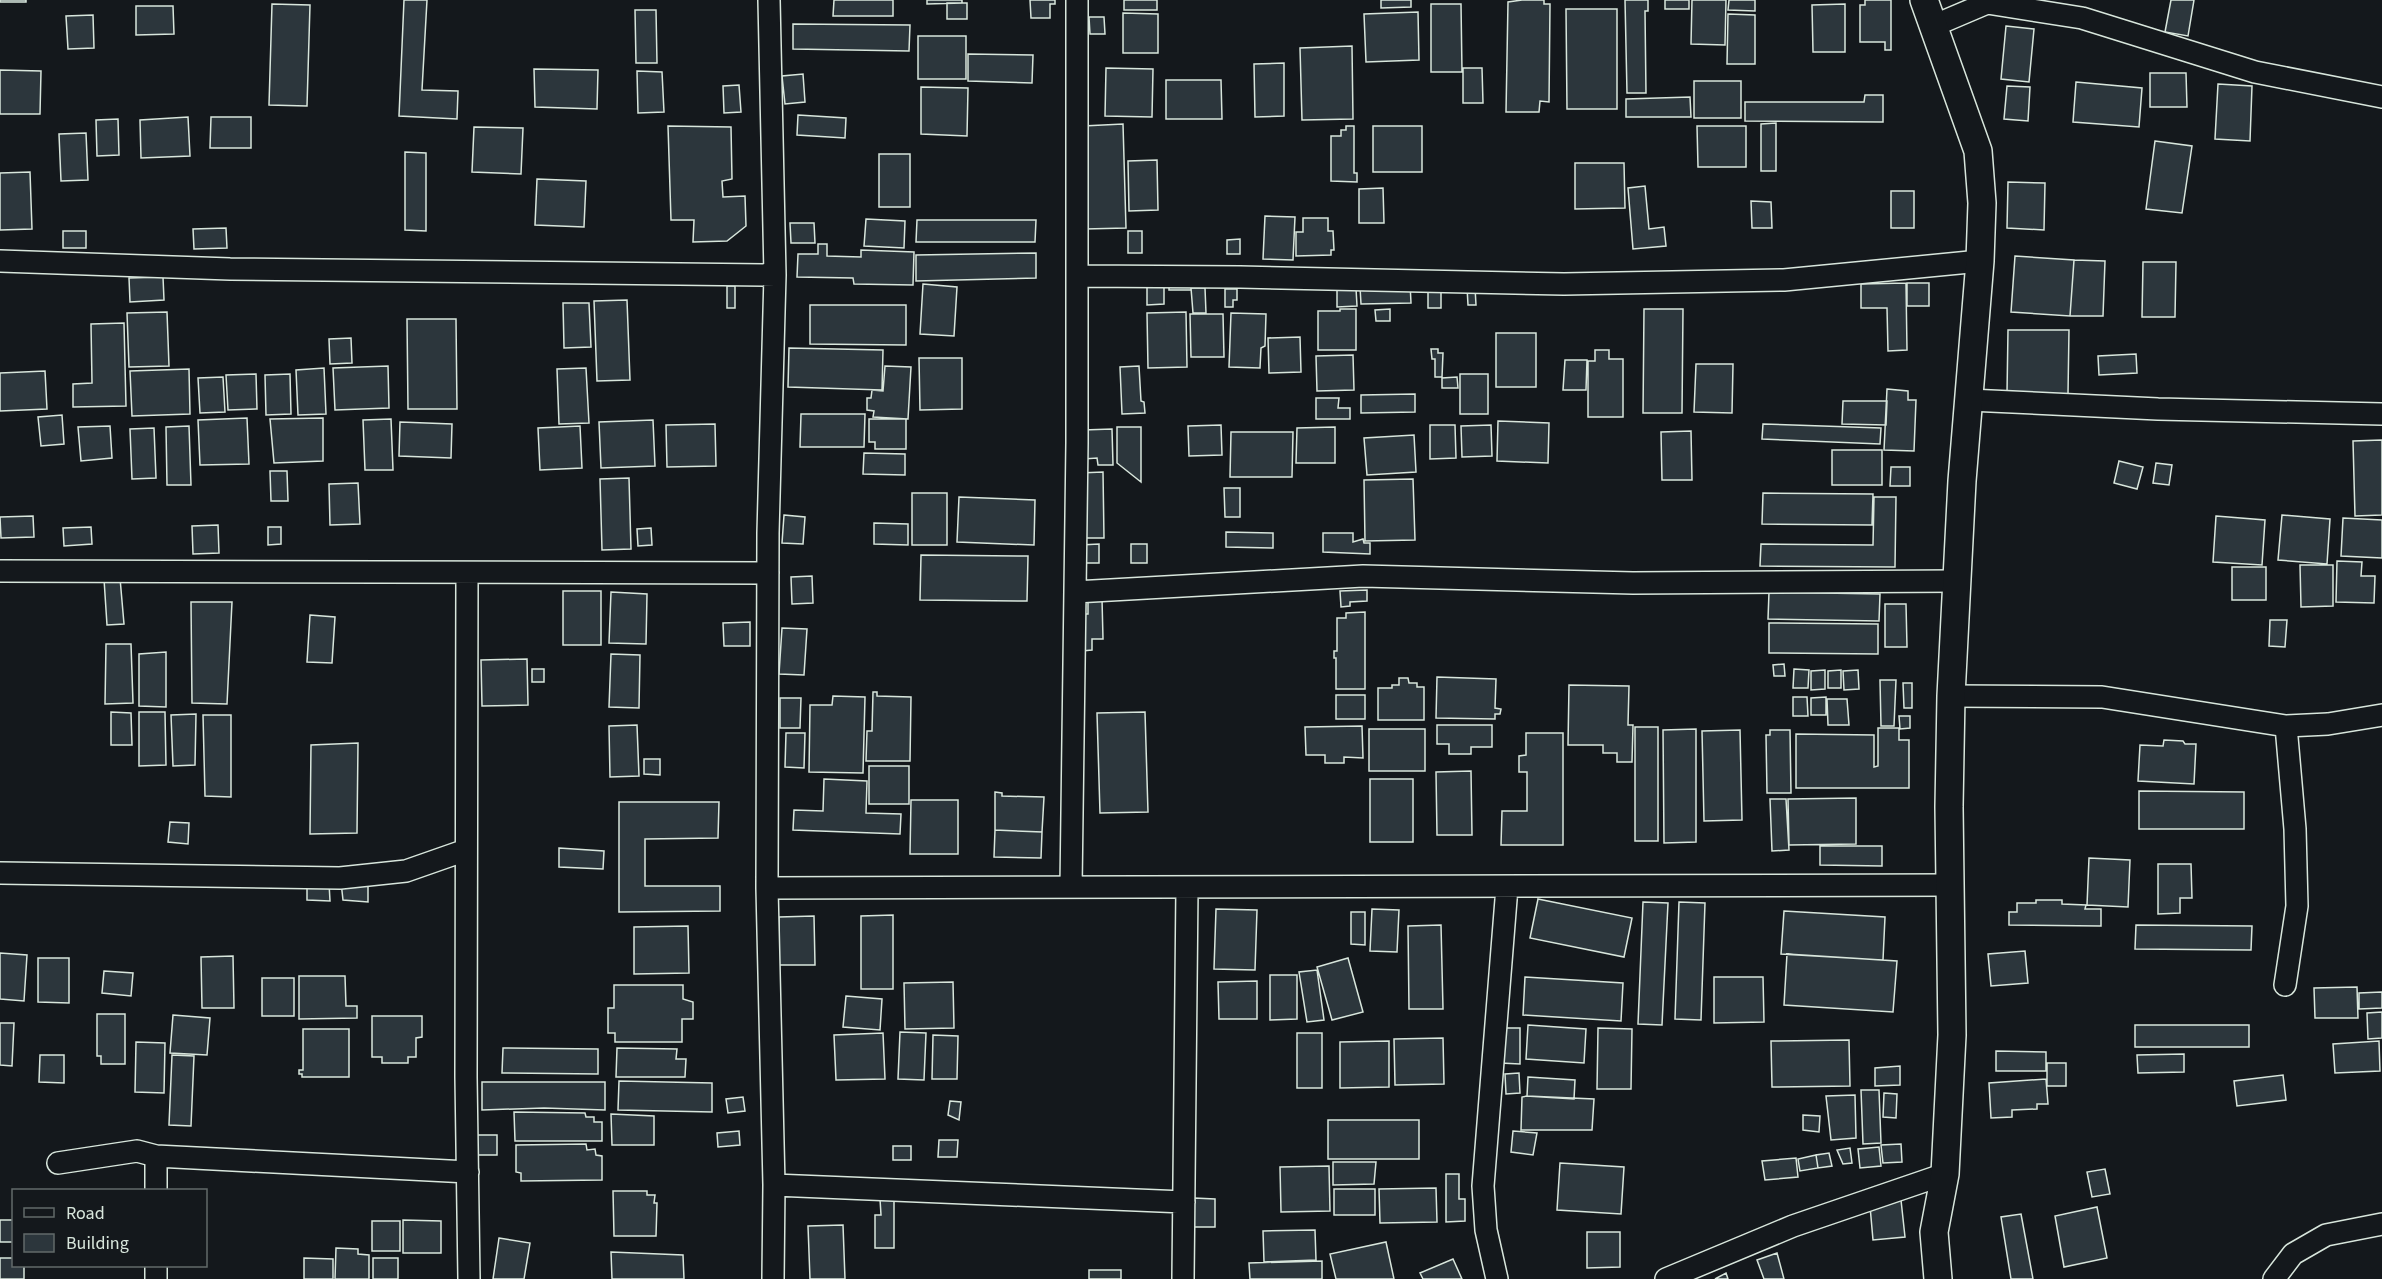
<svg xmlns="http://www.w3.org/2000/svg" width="2382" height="1279" font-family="'Source Sans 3',sans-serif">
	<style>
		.building { fill: #2c363c; stroke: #d8e6dc; stroke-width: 1.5 }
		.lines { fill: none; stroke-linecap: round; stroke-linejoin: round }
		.minor-casing { stroke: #d8e6dc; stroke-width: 24 }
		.tertiary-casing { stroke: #d8e6dc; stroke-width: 30 }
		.minor { stroke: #14181c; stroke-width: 21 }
		.tertiary { stroke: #14181c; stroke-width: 27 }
	</style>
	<rect width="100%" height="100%" fill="#14181c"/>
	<path class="building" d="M0,0H26V2H0Z
		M404,0H427L422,90L458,91L457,119L399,116Z
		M834,0H893V16H833Z
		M927,0H962V3L927,4Z
		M1030,0H1055V4H1050V18H1031Z
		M1124,0H1157V10H1124Z
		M1381,0H1411V7L1381,8Z
		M1522,0H1544V4H1550L1549,102L1540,101L1539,112H1506L1508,2Z
		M1625,0H1648V11H1645L1646,93H1627Z
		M1665,0H1689V9H1665Z
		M1692,0H1726L1725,45L1691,44Z
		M1729,0H1755V11L1728,10Z
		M1865,0H1891V50H1885V42H1860V5H1865Z
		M2171,0H2194L2188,36L2165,32Z
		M947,3H967V19H947Z
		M272,4L310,5L307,106L269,105Z
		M1431,4H1461L1462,72H1431Z
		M1845,4V52H1813L1812,5Z
		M136,6H173L174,34L136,35Z
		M1566,9H1617V109H1567Z
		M635,10H656L657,63H636Z
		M1418,12L1419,60L1366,62L1364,14Z
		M1123,13L1158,14V53H1123Z
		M1728,14L1755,15V64H1727Z
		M93,15L94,48L68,49L66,16Z
		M1089,17H1104L1105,34H1090Z
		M793,24L910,25L909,51L793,49Z
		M2006,26L2034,29L2029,82L2001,79Z
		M918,36H966V79H918Z
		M1352,46L1353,119L1302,120L1300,48Z
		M968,54L1033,55L1032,83L968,81Z
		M1284,63V116L1255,117L1254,64Z
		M1106,68L1153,69L1152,117L1105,116Z
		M1463,68H1482L1483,103H1463Z
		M534,69L598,70L597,109L535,107Z
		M0,70L41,71L40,114H0Z
		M637,71L662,72L664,112L638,113Z
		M2150,73H2186L2187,107H2150Z
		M803,74L805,102L785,104L782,76Z
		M1166,80H1221L1222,119H1166Z
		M1694,81H1741V118H1694Z
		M2076,82L2142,88L2139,127L2073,122Z
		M2218,84L2252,86L2250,141L2215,139Z
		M739,85L741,112L724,113L723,86Z
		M2007,86L2030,87L2028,121L2004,119Z
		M921,87L968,88L967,136L921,134Z
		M1865,95H1883V122L1745,121V102H1864Z
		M1690,97L1691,117H1626V99Z
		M798,115L846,118L845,138L797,135Z
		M188,117L190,156L141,158L140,120Z
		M211,117H251V148H210Z
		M118,119L119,155L97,156L96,120Z
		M1776,123V171H1761V124Z
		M1123,124L1126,228L1085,229L1083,126Z
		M668,126L731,127L732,179L722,181L723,197L745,196L746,226L727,241L693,242L694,220H671Z
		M1346,126H1354V173H1357V182L1331,181V136H1341V130H1346Z
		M1373,126H1422V172H1373Z
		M1697,126H1746V167H1698Z
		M474,127L523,128L521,174L472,172Z
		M86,133L88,180L61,181L59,134Z
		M2155,141L2192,146L2182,213L2146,209Z
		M405,152L426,153V231L405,230Z
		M879,154H910V207H879Z
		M1157,160L1158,210L1129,211L1128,161Z
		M1575,163H1624L1625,208L1575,209Z
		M30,172L32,229L0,230V173Z
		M537,179L586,181L584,227L535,225Z
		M2008,182L2045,183L2044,230L2007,228Z
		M1645,186L1649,229L1664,227L1666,246L1633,249L1628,188Z
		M1383,188L1384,223H1359V189Z
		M1891,191H1914V228H1891Z
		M1751,201L1771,202L1772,228H1752Z
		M1265,216L1295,217L1293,260L1263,259Z
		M1303,218H1328V231H1333L1334,250H1331V255L1296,256V232H1303Z
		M866,219L905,221L904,248L864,246Z
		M917,220H1036L1035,242H916Z
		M790,223H814L815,243H791Z
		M226,228L227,248L194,249L193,229Z
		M63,231H86V248H63Z
		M1128,231H1142V253H1128Z
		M1240,239V254H1227V240Z
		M818,244H827V256L861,257V250L914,252L913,285L854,284L853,278L797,277L798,254H818Z
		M1036,253V278L916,281V255Z
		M2015,256L2074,260L2070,316L2011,312Z
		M2074,260L2105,261L2103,316H2070Z
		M2143,262H2176L2175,317H2142Z
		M163,277L164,300L130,302L129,278Z
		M1169,280H1191V290H1169Z
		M1410,283L1411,303L1361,304L1360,287Z
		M1906,283L1907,350L1888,351L1887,308H1861V284Z
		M1907,283H1929V306H1907Z
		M923,284L957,287L954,336L920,334Z
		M727,286H735V308H727Z
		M1147,287H1164V304L1147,305Z
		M1428,287H1441V308H1428Z
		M1467,287H1475L1476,305H1468Z
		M1191,288H1205L1206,313H1193Z
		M1337,288H1356L1357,306L1337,307Z
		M1225,289H1237V300H1233V307H1225Z
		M627,300L630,380L597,381L594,301Z
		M563,303H589L591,347L564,348Z
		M810,305H906V345L810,344Z
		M1340,309H1356V350H1318V311H1340Z
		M1390,309V321H1376L1375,310Z
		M1644,309H1683L1682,413H1643Z
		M167,312L169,366L129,367L127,313Z
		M1186,312L1187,367L1148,368L1147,313Z
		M1231,313L1266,314L1265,346L1261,348L1260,368L1229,367Z
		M1190,314H1223L1224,357H1191Z
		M407,319H456L457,409H408Z
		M124,323L126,406L73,407V384L92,383L91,324Z
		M2008,330H2069L2068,394L2007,393Z
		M1496,333H1536V387H1496Z
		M1300,337L1301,372L1269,373L1268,338Z
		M351,338L352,363L330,364L329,339Z
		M789,348L883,350L882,390L788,387Z
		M1431,349H1438V353H1443L1442,377H1435V359H1432Z
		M1595,350H1609V359H1623V417H1588V361H1595Z
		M2136,354L2137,373L2099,375L2098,356Z
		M1353,355L1354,390L1317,391L1316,356Z
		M919,358H962V409L920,410Z
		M1565,360H1587L1586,390H1563Z
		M1696,364H1733L1732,413L1694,412Z
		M388,366L389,408L335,410L333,368Z
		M885,366L911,367L908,419L873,417L874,411L867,410V398H871L872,390L883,391Z
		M1139,366L1141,401L1144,402L1145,413L1122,414L1120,367Z
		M324,368L326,414L298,415L296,370Z
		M586,368L589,423L559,424L557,369Z
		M189,369L190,414L132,416L130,371Z
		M45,371L47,409L0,411V373Z
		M256,374L257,409L228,410L226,375Z
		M290,374L291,414L266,415L265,375Z
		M1460,374H1488V414H1460Z
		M223,377L225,412L200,413L198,378Z
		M1457,377L1458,388H1442V378Z
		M1887,389L1908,391V400H1916L1914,451L1884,450Z
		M1415,394V412L1361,413V395Z
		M1316,398H1339L1338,408H1350V419H1316Z
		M1843,401H1887L1886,425L1842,424Z
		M801,414H865L864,447H800Z
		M62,415L64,444L41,446L38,417Z
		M247,418L249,464L200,465L198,420Z
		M323,418V461L274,463L270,419Z
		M391,419L393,470H365L363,420Z
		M869,419H906V449H875V442H869Z
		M653,420L655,466L601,468L599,422Z
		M1498,421L1549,423L1548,463L1497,461Z
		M400,422L452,424L451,458L399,456Z
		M715,424L716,466L667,467L666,425Z
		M1763,424L1881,428L1880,444L1762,439Z
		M1221,425L1222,455L1189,456L1188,426Z
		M1430,425H1455L1456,458L1430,459Z
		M1491,425L1492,456L1462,457L1461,426Z
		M110,426L112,458L81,461L78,427Z
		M189,426L191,485H167L166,427Z
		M580,426L582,468L540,470L538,428Z
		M1117,427H1141V482L1117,463Z
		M1335,427V463H1296L1297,428Z
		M154,428L156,478L132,479L130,429Z
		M1112,429L1113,465H1098L1097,458L1084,459L1083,430Z
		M1691,431L1692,480H1662L1661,432Z
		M1231,432H1293L1292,477H1230Z
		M1414,435L1416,472L1367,475L1364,438Z
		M2382,440V515L2355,516L2353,441Z
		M1832,450H1882V485H1832Z
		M864,453L905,454V475L863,474Z
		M2119,461L2143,467L2137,489L2114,483Z
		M2156,463L2172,465L2169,485L2153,483Z
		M1891,467H1910V486H1890Z
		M270,471H287L288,501H271Z
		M1103,472L1104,538H1080L1079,473Z
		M629,478L631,549L602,550L600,479Z
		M1413,479L1415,540L1365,541L1364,480Z
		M358,483L360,524L330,525L329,484Z
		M1224,488H1240V517H1225Z
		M912,493H947V545H912Z
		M1763,493L1873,494L1872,525L1762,524Z
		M959,497L1035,500L1034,545L957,542Z
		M1874,497H1896L1895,567L1760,566L1761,544L1873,545Z
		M784,515L805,517L803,544L782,543Z
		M2282,515L2330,519L2327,564L2278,560Z
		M33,516L34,537L1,538L0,517Z
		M2216,516L2265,520L2262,565L2213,562Z
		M2343,518L2382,520V558L2341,556Z
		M874,523L908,524V545L874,544Z
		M218,525L219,553L193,554L192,526Z
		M91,527L92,544L64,546L63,528Z
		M268,527H281V544L268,545Z
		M651,528L652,545L638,546L637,529Z
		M1226,532L1273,533V548L1226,547Z
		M1323,533H1353V542L1363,539L1364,543H1370V554L1323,552Z
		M1099,544V563H1081L1080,545Z
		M1131,544H1147V563H1131Z
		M921,555L1028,556L1027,601L920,600Z
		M2337,561L2362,562L2361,576H2375L2374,603L2336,602Z
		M2300,565H2333V606L2301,607Z
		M2232,567H2266V600H2232Z
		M812,576L813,603L792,604L791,577Z
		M120,578L124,624L107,625L104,579Z
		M1367,590V601L1350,602V606L1341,607L1340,591Z
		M563,591H601V645H563Z
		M611,592L647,594L646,644L609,643Z
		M1769,592L1880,594L1879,621L1768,619Z
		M1088,598L1102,599L1103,639H1092V650L1082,651L1078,614H1088Z
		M191,602H232L227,704L192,703Z
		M1885,604H1906L1907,647H1885Z
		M1365,612V689H1336V658H1334V651H1337V618H1346V613Z
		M310,615L335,617L332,663L307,662Z
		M2270,620H2287L2285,647L2269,646Z
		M750,622V646H724L723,623Z
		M1769,623L1878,624V654L1769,653Z
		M782,628L807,629L804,675L779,674Z
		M106,644H131L133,703L105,704Z
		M166,652V707L139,706V654Z
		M611,654L640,655L639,708L609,707Z
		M527,659L528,705L482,706L481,660Z
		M1784,664L1785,676H1774L1773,665Z
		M532,669H544V682H532Z
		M1794,669L1809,670L1808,688H1793Z
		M1825,670V689L1811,690V671Z
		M1841,670V688H1828V671Z
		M1858,670L1859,689L1844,690L1843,671Z
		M1437,677L1496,679L1495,708L1501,709L1500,714H1495V719L1436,718Z
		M1399,678H1408L1409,683H1417V687H1424V720H1378V688H1392V685H1399Z
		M1880,680H1896L1894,726H1881Z
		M1903,683H1912V708H1904Z
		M1569,685L1629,686L1628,725H1633L1632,762H1617V753H1603V745H1568Z
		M873,692H877V696L911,697L910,761H866L867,731H872Z
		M1336,695H1365V719H1336Z
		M833,696L865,697L863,773L809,772L810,705H832Z
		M1793,697H1807L1808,716H1793Z
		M1826,697V715H1811V698Z
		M780,698H801L800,728H780Z
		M1827,699H1847L1849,725H1828Z
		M111,712L131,713L132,745H111Z
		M139,712H165L166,765L139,766Z
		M1145,712L1148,812L1100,813L1097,713Z
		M196,714L195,765L173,766L171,715Z
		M203,715H231V797L205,796Z
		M1899,716H1910V728L1900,729Z
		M637,725L639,776L610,777L609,726Z
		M1437,725H1492V747H1471V754H1449V744H1437Z
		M1362,726L1363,758L1344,757V763H1325V755H1306L1305,727Z
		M1635,727H1658V841H1635Z
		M1878,728H1899V740H1909V788H1796V734L1874,735V767L1878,766Z
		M1369,729H1425V771H1369Z
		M1696,729V842L1664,843L1663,730Z
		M1740,730L1742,820L1704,821L1702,731Z
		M1770,730H1790L1791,793H1767L1766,735H1770Z
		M786,733H805L804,768L785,767Z
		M1526,733H1563V845H1501L1502,811H1527V772H1519V756L1526,755Z
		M2164,740L2183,741L2185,744H2196L2194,784L2138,781L2140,745L2163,746Z
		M358,743L357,833L310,834L311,745Z
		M644,759H660V775L644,774Z
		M869,766H909V804H869Z
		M1471,771L1472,835H1437L1436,772Z
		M824,779L867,781L866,813L901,814L900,834L793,830L794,810L823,811Z
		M1370,779H1413V842H1370Z
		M2139,791L2244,792V829H2139Z
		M995,792L1002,793V796L1044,797L1042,832L995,830Z
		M1856,798V844L1789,845L1788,799Z
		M1770,799H1786L1789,850L1772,851Z
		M911,800H958V854H910Z
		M619,802H719L718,838L645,839V886H720V911L619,912Z
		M170,822L189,823L188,844L168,842Z
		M995,830L1042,832L1041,858L994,857Z
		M1820,846H1882V866L1820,865Z
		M559,848L604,851L603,869L559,867Z
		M2089,858L2130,860L2128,907L2087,905Z
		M2158,864H2191L2192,898H2180V913L2158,914Z
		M368,881V902L343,900L341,882Z
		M307,882L329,883L330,901L307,900Z
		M1538,899L1632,918L1624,957L1530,938Z
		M2036,900H2062V904L2086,905L2085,909H2101V926L2009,925V912H2017V903H2036Z
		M1643,902L1668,903L1662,1025L1638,1024Z
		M1679,902L1705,903L1701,1020L1675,1019Z
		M1216,909L1257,910L1255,970L1214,969Z
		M1372,909L1399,910L1397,952L1370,951Z
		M1784,911L1885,917L1883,960L1781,954Z
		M1351,912H1365V945L1351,944Z
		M893,915V989H861V916Z
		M814,916L815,965H779V917Z
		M1441,925L1443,1009H1409L1408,926Z
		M2136,925L2252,926L2251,950L2135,949Z
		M688,926L689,973L634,974V927Z
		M2025,951L2028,983L1991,986L1988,954Z
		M0,953L27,955L24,1001L0,999Z
		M1787,954L1897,961L1893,1012L1784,1005Z
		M233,956L234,1008H202L201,957Z
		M38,958H69V1003L38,1002Z
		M1348,958L1363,1012L1332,1020L1317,967Z
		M1317,970L1324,1020L1307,1022L1299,972Z
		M104,971L133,973L131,996L102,993Z
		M1270,975H1297V1019L1270,1020Z
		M299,976H345L346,1006H357V1018L299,1019Z
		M1525,977L1623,983L1621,1021L1523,1015Z
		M1714,977H1763L1764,1022L1714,1023Z
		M262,978H294V1016H262Z
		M1257,981V1019H1219L1218,982Z
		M953,982L954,1028L905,1029L904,983Z
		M614,985H683V999L693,1002V1019H682V1042H615V1033H608V1008H614Z
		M2357,987L2358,1018H2315L2314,988Z
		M2382,992V1008L2359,1009V993Z
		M846,996L882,999L880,1030L843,1027Z
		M2382,1012V1038L2368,1039L2367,1013Z
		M97,1014H125V1064H101V1056H97Z
		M173,1015L210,1018L207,1055L170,1053Z
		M372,1016H422V1037L416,1038V1057H408V1063H382V1057H372Z
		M0,1023H14L12,1066L0,1065Z
		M1528,1025L1586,1029L1584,1063L1526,1059Z
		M2135,1025H2249V1047H2135Z
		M1502,1028H1520V1064L1500,1063Z
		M1598,1028L1632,1029L1631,1089H1597Z
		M303,1029H349V1077H302V1074H299V1070H303Z
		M900,1032L926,1033L924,1080L898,1079Z
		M883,1033L885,1079L836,1080L834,1035Z
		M1297,1033H1322V1088H1297Z
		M933,1035L958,1036L957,1079H932Z
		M1443,1038L1444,1084L1395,1085L1394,1039Z
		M1849,1040L1850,1086L1772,1087L1771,1041Z
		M1389,1041V1087L1340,1088V1042Z
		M2379,1041L2380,1071L2335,1073L2333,1044Z
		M136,1042L165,1043L164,1093L135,1092Z
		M503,1048L598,1049V1074L502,1073Z
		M617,1048L677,1049L676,1059H686L685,1077H616Z
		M1996,1051L2046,1052V1071H1996Z
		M2184,1054V1072L2138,1073L2137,1055Z
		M40,1055H64V1083L39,1082Z
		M172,1055L194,1056L191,1126L169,1125Z
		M2047,1063H2066V1086H2047Z
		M1900,1066V1085L1875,1086V1068Z
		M1519,1073L1520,1093L1506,1094L1505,1074Z
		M2283,1075L2286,1100L2237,1106L2234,1081Z
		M1528,1077L1575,1080L1574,1099L1527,1096Z
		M2046,1079L2048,1104H2037V1109L2012,1110V1117L1991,1118L1989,1083Z
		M619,1081L712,1083V1112L618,1110Z
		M482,1082H605V1110L544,1108L482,1110Z
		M1861,1090H1879L1881,1143L1863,1144Z
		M1884,1093L1897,1094L1896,1118L1883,1117Z
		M1855,1095L1856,1138L1831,1140L1826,1096Z
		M1527,1096L1594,1099L1592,1130H1521L1522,1097Z
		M743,1097L745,1111L728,1113L726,1099Z
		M950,1101L961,1102L959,1120L948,1115Z
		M514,1112L585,1113L586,1117H594V1122H602V1141H515Z
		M611,1114L654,1116V1145H612Z
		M1803,1115L1820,1116L1819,1132L1803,1130Z
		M1328,1120H1419V1159H1328Z
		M739,1131L740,1145L718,1147L717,1133Z
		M1513,1131L1537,1133L1533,1155L1511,1152Z
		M474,1135H497V1155H474Z
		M939,1140H958L957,1157H938Z
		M586,1144L587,1150L595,1149L596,1155L602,1156V1180L521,1181V1173L516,1172V1145Z
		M1901,1144L1902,1162L1883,1163L1881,1145Z
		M893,1146H911V1160H893Z
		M1879,1147L1881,1166L1860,1168L1858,1149Z
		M1850,1148L1852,1163L1843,1164L1837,1150Z
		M1829,1153L1832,1166L1818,1168L1816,1155Z
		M1816,1155L1818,1168L1800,1171L1798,1159Z
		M1796,1158L1798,1177L1765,1180L1762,1161Z
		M1333,1162H1376L1374,1184L1333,1185Z
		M1560,1163L1624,1167L1621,1214L1557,1210Z
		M1329,1166L1330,1211L1281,1212L1280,1167Z
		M2105,1169L2110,1194L2092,1197L2087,1172Z
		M1446,1174H1459V1199H1465V1221L1446,1222Z
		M1436,1188L1437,1222L1380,1223L1379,1189Z
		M1334,1189H1375V1215H1334Z
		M613,1191H647V1195H655L654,1203H657L656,1236H614Z
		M1194,1198L1215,1199V1227H1194Z
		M880,1199H894V1248H875V1215H881Z
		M1901,1200L1905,1237L1873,1240L1870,1206Z
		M2097,1207L2107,1258L2064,1267L2055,1216Z
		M2021,1214L2033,1279H2011L2001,1217Z
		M0,1220H14V1242H0Z
		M403,1220L441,1221V1253H403Z
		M372,1221H400V1251H372Z
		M843,1225L845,1279H810L808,1226Z
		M1315,1230L1316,1260L1264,1262L1263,1231Z
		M1587,1232H1620V1267L1587,1268Z
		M499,1238L530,1243L524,1279H493Z
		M1386,1242L1394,1279H1336L1330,1254Z
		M336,1248L358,1249V1254L369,1255V1279H335Z
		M611,1252L683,1255L684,1279H612Z
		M1777,1253L1784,1279H1764L1757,1260Z
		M0,1258H14V1266H24V1279H0Z
		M304,1258L333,1259V1279H304Z
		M373,1258H398V1279H373Z
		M1453,1259L1462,1279H1423L1420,1273Z
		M1322,1261V1279H1250L1249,1263Z
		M1089,1270H1121V1279H1089Z
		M1726,1273L1728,1279H1715Z"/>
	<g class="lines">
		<defs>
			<path id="minor" d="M769,0L775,275L768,533L767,888L774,1185L773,1279
				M1933,26L1987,3L2082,18L2255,72L2382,97
				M0,261L230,269L775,275
				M1077,276L1240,277L1564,284L1784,280L1980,261
				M1969,400L2158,409L2382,414
				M0,571L768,573
				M467,573L466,1077L469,1279
				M1075,592L1363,576L1633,583L1958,581
				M1951,696L2102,697L2286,726L2328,724L2382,715
				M0,873L340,878L406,871L466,850
				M1071,887L1077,443V0
				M767,888L1950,885
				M2285,985L2297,906L2295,829L2286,726
				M58,1163L137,1151L156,1156L468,1172
				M774,1185L1184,1202
				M156,1190V1156
				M156,1279V1266
				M1183,1279L1187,888
				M1497,1279L1486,1230L1483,1186L1507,887
				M1666,1279L1793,1226L1945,1174
				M2274,1279L2293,1254L2326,1235L2382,1224"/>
			<path id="tertiary" d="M1924,0L1978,151L1982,203L1980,261L1962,481L1951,696L1949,807L1952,1035L1945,1174L1934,1232L1938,1279"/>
		</defs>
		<use href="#minor" class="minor-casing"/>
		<use href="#tertiary" class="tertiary-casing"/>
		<use href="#minor" class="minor"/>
		<use href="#tertiary" class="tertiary"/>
	</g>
	<rect x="12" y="1189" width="195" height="78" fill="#14181c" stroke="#626a69" stroke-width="1.5"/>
	<rect x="24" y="1208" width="30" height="9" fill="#14181c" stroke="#626a69" stroke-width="1.5"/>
	<text x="66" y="1219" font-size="18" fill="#d8e6dc">Road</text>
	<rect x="24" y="1234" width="30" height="18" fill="#2c363c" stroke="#626a69" stroke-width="1.5"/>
	<text x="66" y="1249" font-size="18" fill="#d8e6dc">Building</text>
</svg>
